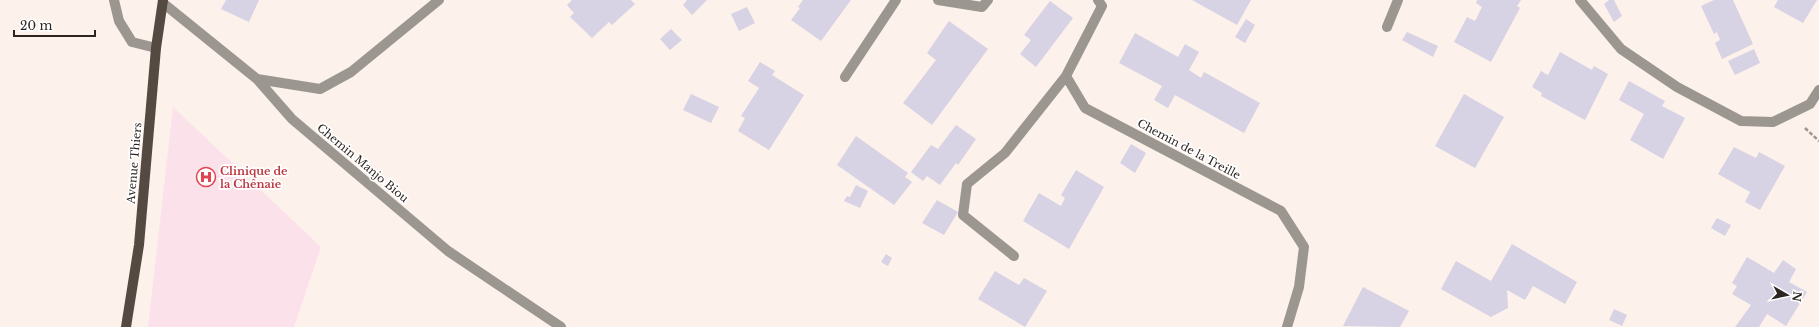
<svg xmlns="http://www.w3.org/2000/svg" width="1819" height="327" font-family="'Libre Baskerville',serif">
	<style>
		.medical { fill: #fbe2ea }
		.building { fill: #d7d2e4 }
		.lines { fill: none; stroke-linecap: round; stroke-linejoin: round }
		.path { stroke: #9f9590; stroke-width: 2.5; stroke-dasharray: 4 2; stroke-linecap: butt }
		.minor { stroke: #9c9690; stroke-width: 10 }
		.major { stroke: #554a41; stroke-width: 10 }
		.labels { text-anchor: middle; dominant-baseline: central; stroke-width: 3.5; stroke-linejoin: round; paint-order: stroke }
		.street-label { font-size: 11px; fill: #2c2522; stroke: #fff }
		.health-label { font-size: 11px; font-weight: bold; fill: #be3a42; stroke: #fff; text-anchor: start }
	</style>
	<rect width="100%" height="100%" fill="#fdf1eb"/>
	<path class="medical" d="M173,107L321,247L294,327H148Z"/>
	<path class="building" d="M226,0H259L249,22L221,9Z
		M572,0H631L635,4L612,25L609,22L592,38L570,17L574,13L567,5Z
		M687,0H707L692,15L683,5Z
		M803,0H851L821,41L791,20L800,8L798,7Z
		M1192,0H1251L1237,25Z
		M1477,0H1521L1517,6L1520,8L1491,62L1454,42L1467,17L1475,21L1482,7L1476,3Z
		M1609,0H1614L1622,16L1614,22L1604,4Z
		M1714,0H1733L1753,44L1722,59L1715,43L1720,40L1717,32L1714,34L1701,6Z
		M1778,0H1817L1803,23L1774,7Z
		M1050,1L1073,18L1036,67L1020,54L1031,40L1024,35Z
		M747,7L755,23L739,31L731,14Z
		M1246,19L1255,25L1245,43L1235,37Z
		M949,21L988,49L932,125L903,103L936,60L927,53Z
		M671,29L682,40L670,50L660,39Z
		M1407,32L1438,46L1433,57L1402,40Z
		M1135,33L1178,57L1185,44L1199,52L1189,70L1201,78L1204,72L1260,103L1244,133L1175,95L1168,108L1154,100L1162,86L1119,63Z
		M1754,49L1760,63L1735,75L1728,61Z
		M1560,52L1592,70L1594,66L1608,74L1585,120L1541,96L1542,93L1532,87L1541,71L1548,75Z
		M760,62L775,71L772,75L804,95L769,150L738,131L745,118L741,116L759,88L748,81Z
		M1629,81L1665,101L1662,106L1685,118L1663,159L1630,140L1644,114L1619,100Z
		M691,94L719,107L711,123L683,110Z
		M1464,94L1504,117L1475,168L1435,146Z
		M956,125L976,139L958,165L956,163L940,185L927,176L923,181L911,172L931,145L938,149Z
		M856,136L908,173L905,177L912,182L894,205L837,165Z
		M1131,144L1146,153L1135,173L1120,163Z
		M1734,147L1756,158L1759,152L1785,166L1760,210L1745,202L1750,192L1718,174Z
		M1076,170L1104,187L1069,249L1023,221L1039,193L1061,206L1065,198L1061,195Z
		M856,185L868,191L860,208L844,201L847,196L850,197Z
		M937,200L958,212L944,235L922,223Z
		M1717,218L1731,225L1725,236L1711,228Z
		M1512,244L1577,282L1565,304L1533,286L1525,300L1507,290L1508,308L1491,317L1441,289L1456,261L1491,281Z
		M886,254L892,258L888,266L881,262Z
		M1747,257L1774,273L1783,260L1796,269L1789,282L1807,292L1786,326L1767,314L1759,327H1735L1751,305L1732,294L1737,286L1732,283Z
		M995,271L1019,285L1024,278L1047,291L1025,327L978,299Z
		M1363,287L1409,311L1400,327L1343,326Z
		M1614,309L1627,315L1622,326L1609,320Z"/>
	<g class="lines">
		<path class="path" d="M1805,128L1819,141"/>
		<path class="minor" d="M114,0L119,21L132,42L156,48
			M938,0L982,7L988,0
			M1098,0L1102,6L1066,76L1085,108L1281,211L1304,247L1299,287L1287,327
			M1580,0L1621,49L1677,87L1741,121L1773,122L1810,104L1819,90
			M163,3L257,79L292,119L448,251L561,327
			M1387,27L1398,0
			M845,77L896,0
			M257,79L320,89L351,72L439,0
			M1014,256L963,215L967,184L1005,153L1066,76"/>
		<path class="major" d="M126,327L139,245L156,48L163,0"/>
	</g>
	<defs>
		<symbol id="hospital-ring" viewBox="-11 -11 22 22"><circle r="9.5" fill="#fff" stroke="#e0444e" stroke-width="1.5"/><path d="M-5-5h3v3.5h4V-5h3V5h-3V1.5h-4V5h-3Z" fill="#e0444e"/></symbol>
	</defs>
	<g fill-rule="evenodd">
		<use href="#hospital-ring" x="195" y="166" width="22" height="22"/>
	</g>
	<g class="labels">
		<g class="street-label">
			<text transform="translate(1189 149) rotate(28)">Chemin de la Treille</text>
			<text transform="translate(134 163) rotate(-85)">Avenue Thiers</text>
			<text transform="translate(363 163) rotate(40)">Chemin Manjo Biou</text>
		</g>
		<g class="health-label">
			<text x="220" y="171">Clinique de<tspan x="220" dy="13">la Chênaie</tspan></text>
		</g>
	</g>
	<g transform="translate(1787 295) rotate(99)" stroke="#ffffff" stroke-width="3" paint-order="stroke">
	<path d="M0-3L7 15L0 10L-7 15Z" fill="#2c2522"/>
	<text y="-6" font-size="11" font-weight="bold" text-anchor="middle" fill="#2c2522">N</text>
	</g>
	<path d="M14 30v6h81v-6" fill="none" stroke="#2c2522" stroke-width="2"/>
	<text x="20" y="30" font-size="12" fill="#2c2522" stroke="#ffffff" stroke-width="3" paint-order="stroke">20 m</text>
</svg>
